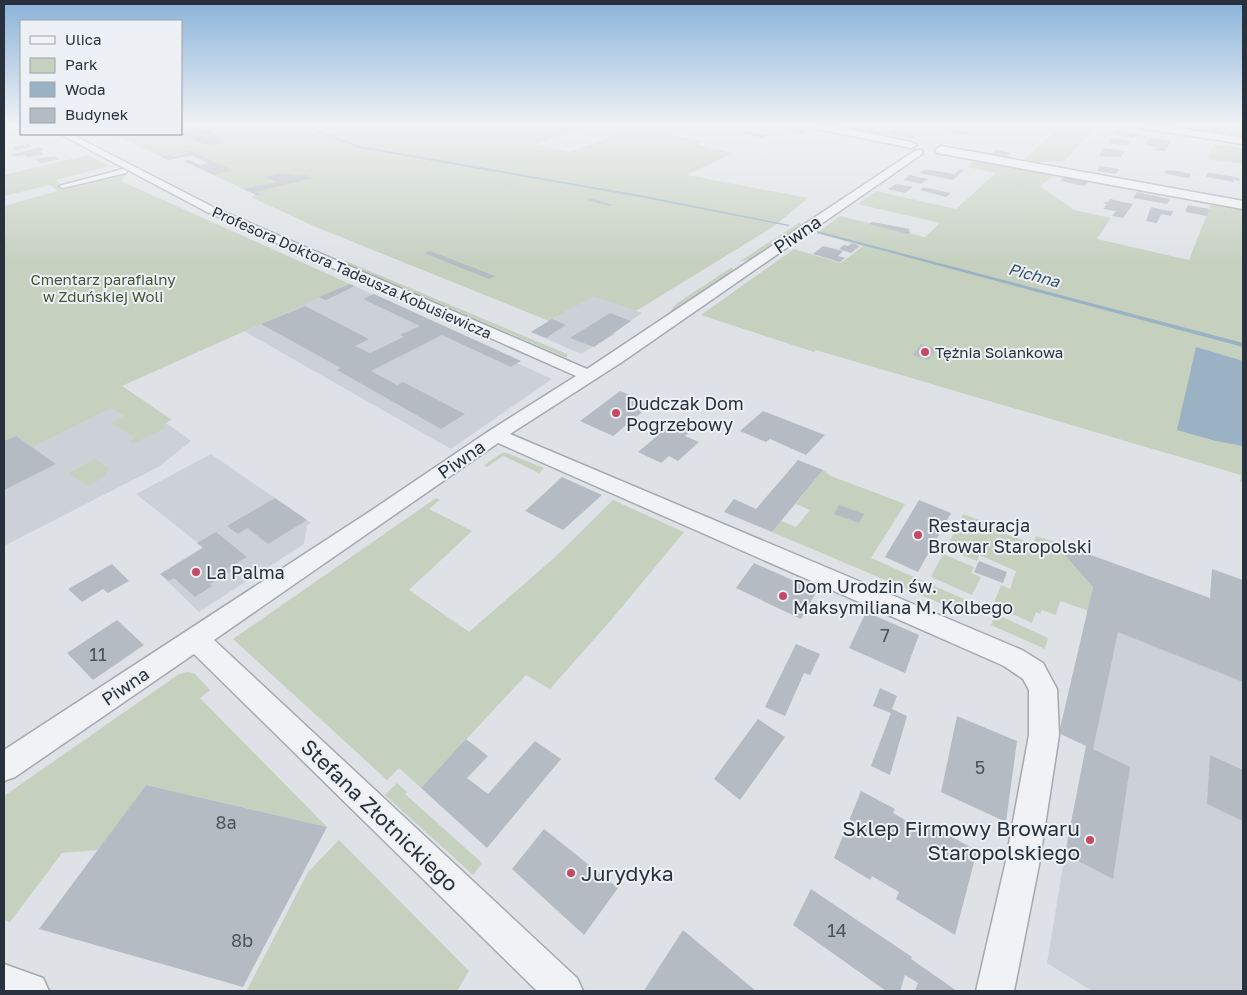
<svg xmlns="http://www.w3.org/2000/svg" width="1247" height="995" font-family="'Golos Text',sans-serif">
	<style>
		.built { fill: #ccd1d8 }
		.green { fill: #c5d0bf }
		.water { fill: #9bb2c4 }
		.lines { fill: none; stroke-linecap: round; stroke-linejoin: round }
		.stream { fill: #9bb2c4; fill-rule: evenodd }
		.building { fill: #b5bbc3 }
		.pedestrian-casing { stroke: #a4a9b0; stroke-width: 3 }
		.minor-casing { stroke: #a4a9b0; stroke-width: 3 }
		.tertiary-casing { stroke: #a4a9b0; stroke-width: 3 }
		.pedestrian { fill: #f0f2f5; fill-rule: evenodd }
		.minor { fill: #f0f2f5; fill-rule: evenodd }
		.tertiary { fill: #f0f2f5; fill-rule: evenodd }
		.poi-dot { fill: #c44a64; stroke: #edf0f4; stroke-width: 2 }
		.labels { text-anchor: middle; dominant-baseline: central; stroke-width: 4; stroke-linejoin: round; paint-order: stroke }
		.far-street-label { font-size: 15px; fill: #28313c; stroke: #edf0f4 }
		.far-park-label { font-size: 15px; fill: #3f5736; stroke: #edf0f4 }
		.far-poi-label { font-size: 15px; fill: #28313c; stroke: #edf0f4; text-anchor: start }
		.far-water-label { font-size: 16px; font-style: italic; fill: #35526d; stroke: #edf0f4 }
		.street-label { font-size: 18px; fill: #28313c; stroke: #edf0f4 }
		.poi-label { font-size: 18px; fill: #28313c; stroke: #edf0f4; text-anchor: start }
		.near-number-label { font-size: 18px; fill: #4b545e }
		.near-street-label { font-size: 21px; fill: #28313c; stroke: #edf0f4 }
		.near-poi-label { font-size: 21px; fill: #28313c; stroke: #edf0f4; text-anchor: end }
	</style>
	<rect width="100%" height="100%" fill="#dee2e6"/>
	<path class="built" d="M350,284L521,361L517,363L552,379L451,449L244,331Z
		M594,295L642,313L613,333L615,334L581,354L531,332Z
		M118,388L191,441L160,466L4,546V441Z
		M211,454L311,523L307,525L304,544L199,612L160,574L203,547L136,494Z
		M1212,599L1243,610V991H1092L1047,963L1065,854L1086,746L1059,733L1086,620Z"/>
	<path class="green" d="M181,124H586L585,127L534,145L570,152L645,124H694L668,135L704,141L699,145L732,153L687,175L808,198L773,227L636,311L594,296L549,321L316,227L251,197L256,195L194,166L208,163L192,155L168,160L113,134H181Z
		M1062,124H1097L1065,161L1040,162L1024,160Z
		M1214,144L1243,148V164L1208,159Z
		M88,155L109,166L56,180L66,189L126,175L121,181L350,284L122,386L172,420L162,425L166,428L134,443L128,442L135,437L111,423L124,416L111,408L32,447L16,436L4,441V206L57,191L50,185L4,196V175Z
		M975,160L1055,175L1040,186L1074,210L1111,218L1097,239L1189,260L1211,204L1243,208V482H1240L1241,475L816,350L814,352L701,315L794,249L841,263L863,246L817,233L840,216L925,237L940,223L858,204L876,191L956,209L996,173L967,167Z
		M799,223L803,224L749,260L740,261Z
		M346,261L567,354V358L343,262Z
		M732,267L733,271L669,313L676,304Z
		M502,453H507L544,468L539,473L503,456L487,467L484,465Z
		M95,459L108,467C107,477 96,482 88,486L69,473Z
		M823,470L831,476L905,504L871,558L973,603L968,615L772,532L781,521L796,527L810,510L796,504Z
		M436,498L440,500L429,509L472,531L409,590L469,632L554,558L613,500L684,532L612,619L550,689L526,675L421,788L399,768L387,780L233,639Z
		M963,514L992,525V529L1033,544L1036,536L1052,541L1093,587L1089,611L1060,601L1056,615L1042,610L1040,614L1036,612L1032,623L993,605L1001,585L1010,589L1016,571L979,555L977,561L946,549Z
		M943,554L974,567L971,573L981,577L972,595L931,577Z
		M996,614L1048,638L1045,649L991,625Z
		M188,672L195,674L210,690L200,698L327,827L146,785L98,850L62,853L10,922L4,920V796L179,674Z
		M397,783L407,792L405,794L482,863L473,875L385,795Z
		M339,840L469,971L457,991L247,990L308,872Z"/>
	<path class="water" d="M196,130H211L224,143L208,145L177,134Z
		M1196,347L1243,361V446L1216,441L1177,430Z"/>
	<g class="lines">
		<path class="stream" d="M297,124H302L360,146L645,196L790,225L788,226L645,198L359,148Z
			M817,231L1243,343V347L817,233Z"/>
	</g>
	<path class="building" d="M945,124H965L968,127L949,128Z
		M1195,124H1216L1214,127L1243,132V135L1222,133L1212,131L1213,128Z
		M794,128L807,131L800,134L788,131Z
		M871,128L892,134L889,130L909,131L917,139L865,131Z
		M949,130H965L970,135H953Z
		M1117,130L1139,134L1136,138L1114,134Z
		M748,131L768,135L763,138L742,134Z
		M1150,137L1171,141L1165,151L1155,150L1157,147L1145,145Z
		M1111,138L1131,141L1128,146L1107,143Z
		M29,144L33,147L16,150L13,149H15L13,147Z
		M40,147L44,150H40L44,154L28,157L24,155L14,157L10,155Z
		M1103,148L1125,151L1121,157L1099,156Z
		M996,150L1011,153L1006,156L992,154Z
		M191,151L214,162L233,170L214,175L183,161L189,160L200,165L208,163L192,155L168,160L162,157L171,155L175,157L189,153L186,152Z
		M55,156L60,159L41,163L35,159Z
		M1100,166L1119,169L1116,174L1097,171Z
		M960,169L964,170L953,180L920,173L924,170H930L954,174Z
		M1166,170L1177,171L1191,174L1189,178L1181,177L1164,173Z
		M280,173L300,176L305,175L313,178L255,192L261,194L257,195L243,189L277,182L265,177Z
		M1208,173H1212L1240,178L1239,181L1234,180L1233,182L1207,177L1206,176Z
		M910,175L928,179L921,184L903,180Z
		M1064,176L1089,181L1085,186L1060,181Z
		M896,184L913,187L905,193L888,189Z
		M923,187L928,188L951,193L946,197L920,190Z
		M1137,192L1147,194L1170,199L1167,204L1133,198Z
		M591,198L613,205L609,206L587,200Z
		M1110,199L1123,202L1133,204L1123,218L1112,216L1116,211L1103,209L1107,204L1103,203L1104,202H1108Z
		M1188,205L1209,209L1207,216L1185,212Z
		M1151,207L1164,210L1173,211L1171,216L1161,214L1157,223L1146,221Z
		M872,222L910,229L908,231L911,232L908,234L869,224Z
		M852,243L860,246L851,253L839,249L844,245L848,246Z
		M823,246L843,251L838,256L845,258L840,262L813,254Z
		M430,251L495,276L489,279L424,253Z
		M350,284L355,286L326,300L319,297Z
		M374,294L521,361L511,367L442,335L371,371L397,385L403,382L465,414L441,429L337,370L341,368L261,324L305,306L369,339L355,346L370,353L404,337L400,335L420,326L363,299Z
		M610,313L631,321L594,347L570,338Z
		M552,319L566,325L546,338L531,332Z
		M921,344L936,349L928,360L913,355Z
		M620,391L652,404L613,436L580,421Z
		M763,411L825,435L806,455L770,439L766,442L740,431Z
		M676,420L694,428L685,436L699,442L678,461L669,456L661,463L638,452Z
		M16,436L56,464L4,490V441Z
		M798,460L823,470L772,532L724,512L734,499L756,509Z
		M562,477L602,495L563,530L525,511Z
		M275,498L307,520L268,544L247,528L238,534L227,526Z
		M919,500L951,513L918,572L885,557Z
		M839,505L864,514L859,523L834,514Z
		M216,532L247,557L228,568L231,571L210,584L212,586L195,597L174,578L169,581L160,574L203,548L197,543Z
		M1052,541L1210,598L1212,569L1243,580V682L1118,632L1093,749L1130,767L1113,879L1065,854L1086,746L1059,733L1093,587Z
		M979,561L1007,572L1003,583L974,572Z
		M754,563L817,591L801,619L736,588Z
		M112,564L129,581L108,593L103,589L82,602L68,589Z
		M866,612L919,635L905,673L849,648Z
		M117,620L144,645L93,680L67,653Z
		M796,644L820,654L810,675L804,673L785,716L765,707Z
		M880,688L897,696L892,709L907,716L890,775L871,766L891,713L873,706Z
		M957,716L1017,741L1006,822L941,792Z
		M758,719L785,737L740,800L714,779Z
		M466,739L488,756L467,778L488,794L535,741L561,759L487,848L421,788Z
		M1210,755L1243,770V821L1207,804Z
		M146,785L327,827L243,987L39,929Z
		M861,791L895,809L893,813L924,831L927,823L977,851L955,935L896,899L899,892L872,876L870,880L834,858Z
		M544,829L618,888L584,935L512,869Z
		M811,889L912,957L911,959L957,991H915L918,983L905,975L900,991H886L793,925Z
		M683,930L756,991H647L645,989Z"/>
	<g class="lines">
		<defs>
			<path id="pedestrian" d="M123,169L127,171L126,173L63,188L59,186Z"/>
			<path id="minor" d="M1131,124H1154L1243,138V144L1135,127Z
				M60,134H71L215,208L587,369L916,150H922V154L622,362L510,434L1022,650L1043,663L1057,689L1059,735L1039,865L1014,991H976L1005,865L1029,735V690L1023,679L1004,666L498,443L214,640L577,978L583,991H537L194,654L15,777L4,781V750L372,510L489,431L576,376L207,212Z
				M4,964L43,978L49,991H4Z"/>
			<path id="tertiary" d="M803,124H826L911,142L917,145L911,148L808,127Z
				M941,146L1243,201V209L937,153L935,150Z"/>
		</defs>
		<use href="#pedestrian" class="pedestrian-casing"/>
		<use href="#minor" class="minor-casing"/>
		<use href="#tertiary" class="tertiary-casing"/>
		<use href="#pedestrian" class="pedestrian"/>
		<use href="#minor" class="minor"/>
		<use href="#tertiary" class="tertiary"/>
	</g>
	<linearGradient id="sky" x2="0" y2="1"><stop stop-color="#89b3da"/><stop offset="0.47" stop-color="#f0f2f4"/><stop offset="1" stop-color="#f0f2f4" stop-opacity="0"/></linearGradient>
	<rect width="1247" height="264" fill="url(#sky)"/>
	<g class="poi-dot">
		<circle cx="925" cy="352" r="5"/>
		<circle cx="616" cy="413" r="5"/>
		<circle cx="918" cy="535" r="5"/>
		<circle cx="196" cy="572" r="5"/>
		<circle cx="783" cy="596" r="5"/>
		<circle cx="1090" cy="840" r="5"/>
		<circle cx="571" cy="873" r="5"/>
	</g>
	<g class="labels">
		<g class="far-street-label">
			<text transform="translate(352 272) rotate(24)">Profesora Doktora Tadeusza Kobusiewicza</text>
		</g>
		<g class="far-park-label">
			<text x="103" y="279">Cmentarz parafialny<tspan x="103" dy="17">w Zduńskiej Woli</tspan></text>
		</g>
		<g class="far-poi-label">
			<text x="935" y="352">Tężnia Solankowa</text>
		</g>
		<g class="far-water-label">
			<text transform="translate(1034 275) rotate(15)">Pichna</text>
		</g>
		<g class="street-label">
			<text transform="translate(797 234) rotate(-34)">Piwna</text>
			<text transform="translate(461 459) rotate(-35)">Piwna</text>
			<text transform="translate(125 686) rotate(-34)">Piwna</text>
		</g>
		<g class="poi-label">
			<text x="626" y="403">Dudczak Dom<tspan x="626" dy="21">Pogrzebowy</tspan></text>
			<text x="928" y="525">Restauracja<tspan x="928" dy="21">Browar Staropolski</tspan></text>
			<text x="206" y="572">La Palma</text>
			<text x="793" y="586">Dom Urodzin św.<tspan x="793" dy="21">Maksymiliana M. Kolbego</tspan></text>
		</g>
		<g class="near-number-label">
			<text x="885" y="635">7</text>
			<text x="98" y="654">11</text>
			<text x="980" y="767">5</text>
			<text x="226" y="822">8a</text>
			<text x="837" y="930">14</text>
			<text x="242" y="940">8b</text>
		</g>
		<g class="near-street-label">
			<text transform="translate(380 815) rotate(44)">Stefana Złotnickiego</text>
		</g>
		<g class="near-poi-label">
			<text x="1080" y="828">Sklep Firmowy Browaru<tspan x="1080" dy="24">Staropolskiego</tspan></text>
			<text x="581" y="873" text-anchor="start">Jurydyka</text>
		</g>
	</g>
	<rect width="1247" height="995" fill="none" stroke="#28313c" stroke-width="10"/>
	<rect x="20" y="20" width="162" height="115" fill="#edf0f4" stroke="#9ea4aa"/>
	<rect x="30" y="36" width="25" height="8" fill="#f0f2f5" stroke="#9ea4aa"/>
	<text x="65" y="45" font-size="15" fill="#28313c">Ulica</text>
	<rect x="30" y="58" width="25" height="15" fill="#c5d0bf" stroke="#9ea4aa"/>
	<text x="65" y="70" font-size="15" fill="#28313c">Park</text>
	<rect x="30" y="82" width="25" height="15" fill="#9bb2c4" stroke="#9ea4aa"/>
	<text x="65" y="95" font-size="15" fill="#28313c">Woda</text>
	<rect x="30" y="108" width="25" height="15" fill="#b5bbc3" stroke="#9ea4aa"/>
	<text x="65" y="120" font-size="15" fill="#28313c">Budynek</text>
</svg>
